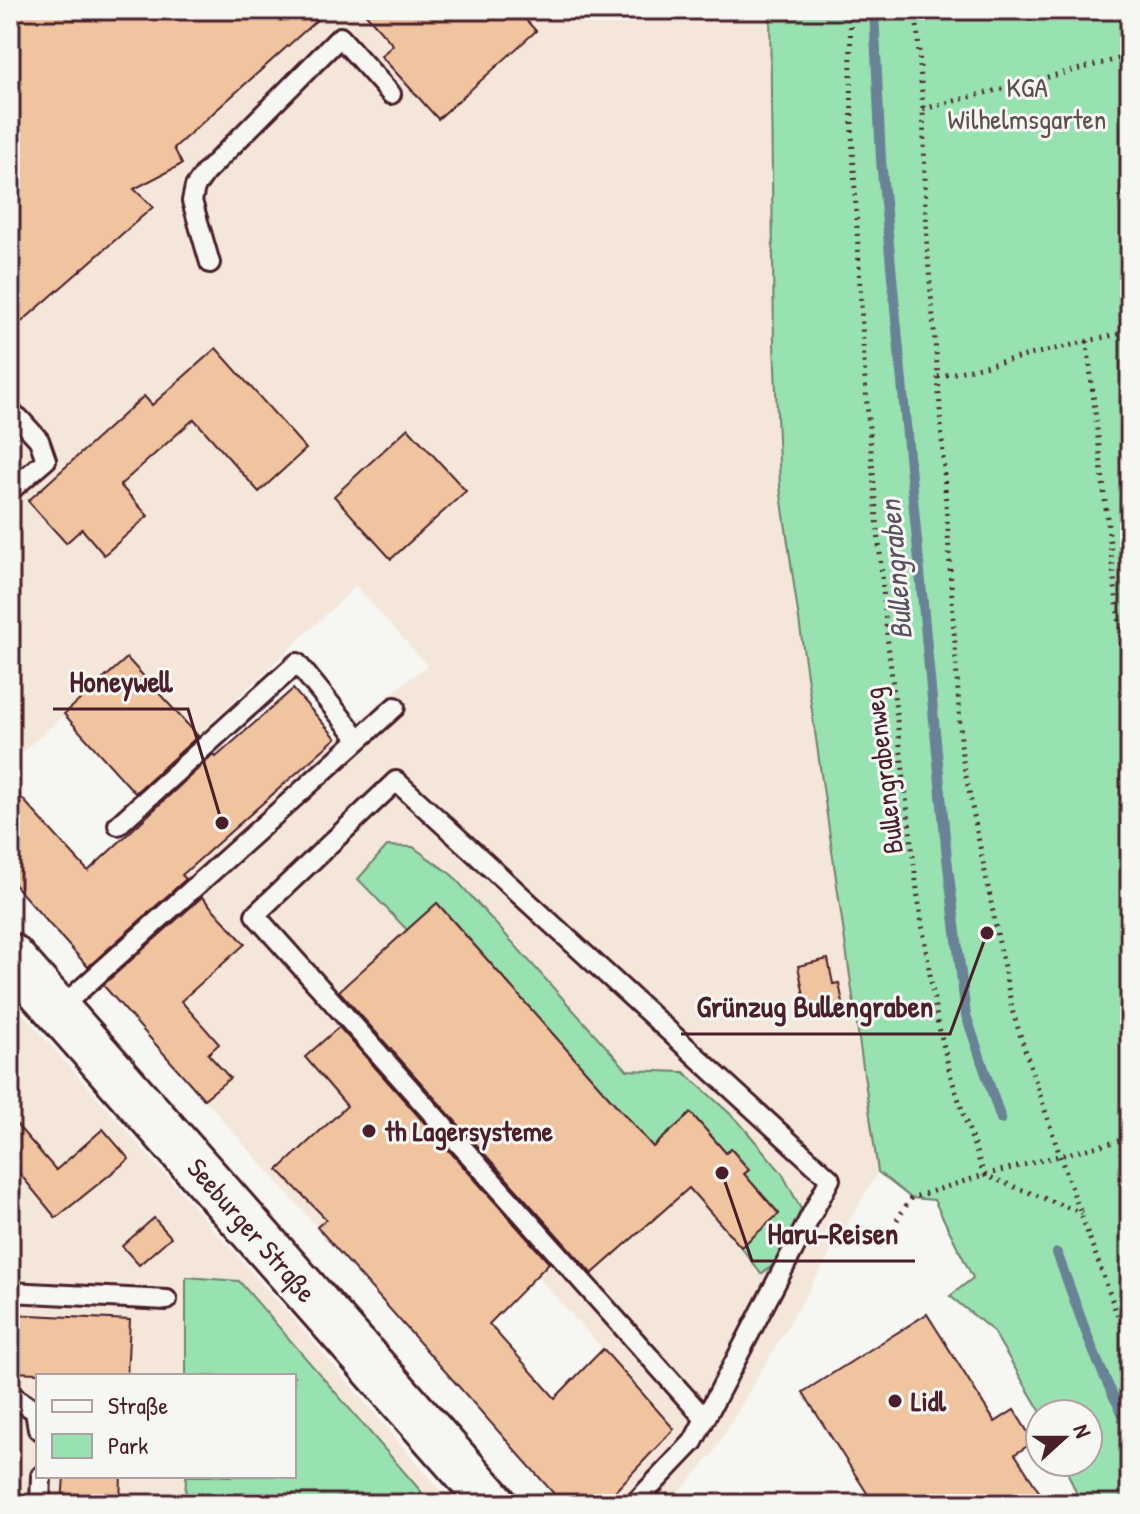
<svg xmlns="http://www.w3.org/2000/svg" width="1140" height="1514" font-family="'Patrick Hand',sans-serif">
	<style>
		.built { fill: #f4e7d9; fill-rule: evenodd }
		.green { fill: #98e1b1; stroke: #71806e; stroke-width: 2 }
		.lines { fill: none; stroke-linecap: round; stroke-linejoin: round }
		.stream { stroke: #698296; stroke-width: 10 }
		.building { fill: #efc49f; stroke: #4a1f2b; stroke-width: 2 }
		.service-casing { stroke: #4a1f2b; stroke-width: 24 }
		.tertiary-casing { stroke: #4a1f2b; stroke-width: 50 }
		.path { stroke: #4a1f2b; stroke-width: 5; stroke-dasharray: 2 6; stroke-linecap: butt }
		.service { stroke: #f6f6f2; stroke-width: 18 }
		.tertiary { stroke: #f6f6f2; stroke-width: 44 }
		.poi-dot { fill: #4a1f2b; stroke: #f6f6f2; stroke-width: 3 }
		.labels { text-anchor: middle; dominant-baseline: central; stroke-width: 6; stroke-linejoin: round; paint-order: stroke }
		.park-label { font-size: 28px; fill: #5e504c; stroke: #f6f6f2 }
		.street-label { font-size: 28px; fill: #4a1f2b; stroke: #f6f6f2 }
		.poi-label { font-size: 28px; font-weight: bold; fill: #4a1f2b; stroke: #f6f6f2; text-anchor: start }
		.water-label { font-size: 30px; font-style: italic; fill: #595161; stroke: #f6f6f2 }
		.leader { fill: none; stroke: #4a1f2b; stroke-width: 3 }
		.callout-dot { fill: #4a1f2b; stroke: #f6f6f2; stroke-width: 3 }
		.callout-label { font-size: 30px; text-anchor: middle; font-weight: bold; fill: #4a1f2b; stroke: #f6f6f2; stroke-width: 6; stroke-linejoin: round; paint-order: stroke }
	</style>
	<rect width="100%" height="100%" fill="#f6f6f2"/>
	<filter id="ink" filterUnits="userSpaceOnUse"><feTurbulence type="fractalNoise" baseFrequency=".0125" numOctaves="2"/><feDisplacementMap in="SourceGraphic" scale="16" xChannelSelector="R" yChannelSelector="G"/><feConvolveMatrix kernelMatrix="1 2 1 2 8 2 1 2 1" color-interpolation-filters="sRGB"/></filter>
	<g filter="url(#ink)">
		<path class="built" d="M10,10H770L774,344L780,487L878,1172L712,1455L669,1504H603L674,1429L413,1137L317,1227L87,966L133,925L164,891L336,738L427,665L356,586L197,736L127,658L10,764Z
			M10,999L311,1339L452,1504H10ZM38,1376H294V1476H38Z"/>
		<path class="green" d="M770,10H1130V1504H1081L1063,1462H1088V1414H1042L993,1331L950,1296L973,1278L934,1200L911,1198L878,1172L780,487L774,344Z
			M387,846L413,847L452,875L627,1070L684,1072L738,1121L782,1173L801,1209L780,1260L761,1274L741,1247L779,1213L744,1174L749,1169L731,1149L726,1153L691,1113L653,1147L438,904L407,930L358,879Z
			M186,1277L239,1281L432,1504H185L186,1476H294V1376H186Z"/>
		<g class="lines">
			<path class="stream" d="M874,10L881,160L947,858L966,1015L1001,1119
				M1057,1253C1079,1311 1098,1374 1130,1426"/>
		</g>
		<path class="building" d="M10,10H328L174,148L182,164L134,189L153,207L10,332Z
			M362,10H517L536,31L438,119L381,56L393,45Z
			M216,348L306,449L259,492L194,419L120,485L148,516L104,555L82,529L66,543L28,501L144,396L152,405Z
			M408,428L466,491L391,559L334,496Z
			M127,658L198,736L135,793L64,714Z
			M293,689L336,738L182,875L186,879L88,967L10,880V785L88,871L214,754L216,757Z
			M202,897L245,944L181,1001L219,1044L208,1054L230,1078L204,1099L103,985Z
			M437,903L653,1147L691,1113L726,1153L731,1149L749,1170L744,1174L779,1214L741,1247L689,1188L592,1274L339,991Z
			M828,959L833,984L839,983L845,1013L809,1020L798,966Z
			M339,1027L549,1263L489,1324L555,1398L603,1349L674,1429L603,1504H563L317,1227L326,1219L278,1170L347,1106L305,1057Z
			M10,1117L56,1170L103,1129L129,1159L56,1218L10,1162Z
			M154,1218L171,1237L139,1265L122,1246Z
			M10,1314L130,1320L127,1376L10,1372Z
			M927,1314L995,1422L1014,1410L1034,1442L1015,1454L1047,1504H874L814,1410L803,1392Z
			M64,1476H121L120,1504H62Z"/>
		<g class="lines">
			<defs>
				<path id="service" d="M210,263L192,201L195,187L205,173L340,37L391,94
					M11,490L46,460L39,440L19,418
					M118,825L297,663L358,738
					M58,1010L395,707
					M10,1292L167,1300
					M10,1394L35,1411L38,1429
					M40,1504L41,1476
					M634,1504L693,1442L705,1419L830,1179L396,781L255,915L705,1419"/>
				<path id="tertiary" d="M10,956L494,1504"/>
			</defs>
			<use href="#service" class="service-casing"/>
			<use href="#tertiary" class="tertiary-casing"/>
			<path class="path" d="M850,10L852,132L865,381L887,635L918,898L937,1019L951,1077L984,1175
				M916,10L923,109L927,246L938,377L962,756L1013,1013L1060,1156L1130,1350
				M923,109L1130,56
				M1087,341L1123,657L1130,674
				M938,377L1130,331
				M984,1175L1082,1213
				M897,1220L911,1198L984,1175L1130,1138"/>
			<use href="#service" class="service"/>
			<use href="#tertiary" class="tertiary"/>
		</g>
	</g>
	<g class="poi-dot">
		<circle cx="369" cy="1131" r="8"/>
		<circle cx="895" cy="1401" r="8"/>
	</g>
	<g class="labels">
		<g class="park-label">
			<text x="1027" y="87">KGA<tspan x="1027" dy="32">Wilhelmsgarten</tspan></text>
		</g>
		<g class="street-label">
			<text transform="translate(883 771) rotate(-97)">Bullengrabenweg</text>
			<text transform="translate(252 1230) rotate(49)">Seeburger Straße</text>
		</g>
		<g class="poi-label">
			<text x="385" y="1131">th Lagersysteme</text>
			<text x="911" y="1401">Lidl</text>
		</g>
		<g class="water-label">
			<text transform="translate(895 570) rotate(-95)">Bullengraben</text>
		</g>
	</g>
	<path class="leader" d="M222 823L188 709H53M987 933L950 1034H681M722 1173L752 1261H915"/>
	<g class="callout-dot">
		<circle cx="222" cy="823" r="8"/>
		<circle cx="987" cy="933" r="8"/>
		<circle cx="722" cy="1173" r="8"/>
	</g>
	<g class="callout-label">
		<text x="121" y="692">Honeywell</text>
		<text x="815" y="1017">Grünzug Bullengraben</text>
		<text x="833" y="1244">Haru-Reisen</text>
	</g>
	<rect width="1140" height="1514" fill="none" stroke="#f6f6f2" stroke-width="40"/>
	<rect x="20" y="20" width="1100" height="1474" fill="none" stroke="#4a1f2b" stroke-width="3" filter="url(#ink)"/>
	<rect x="36" y="1374" width="260" height="104" fill="#f6f6f2" stroke="#b1a0a2" stroke-width="2"/>
	<rect x="52" y="1400" width="40" height="12" fill="#f6f6f2" stroke="#b1a0a2" stroke-width="2"/>
	<text x="108" y="1414" font-size="24" fill="#4a1f2b">Straße</text>
	<rect x="52" y="1434" width="40" height="24" fill="#98e1b1" stroke="#b1a0a2" stroke-width="2"/>
	<text x="108" y="1454" font-size="24" fill="#4a1f2b">Park</text>
	<g transform="translate(1064 1438) rotate(69)"><circle r="38" fill="#f6f6f2" stroke="#b1a0a2" stroke-width="2"/>
	<path d="M0-6L14 30L0 20L-14 30Z" fill="#4a1f2b"/>
	<text y="-12" font-size="22" font-weight="bold" text-anchor="middle" fill="#4a1f2b">N</text>
	</g>
</svg>
